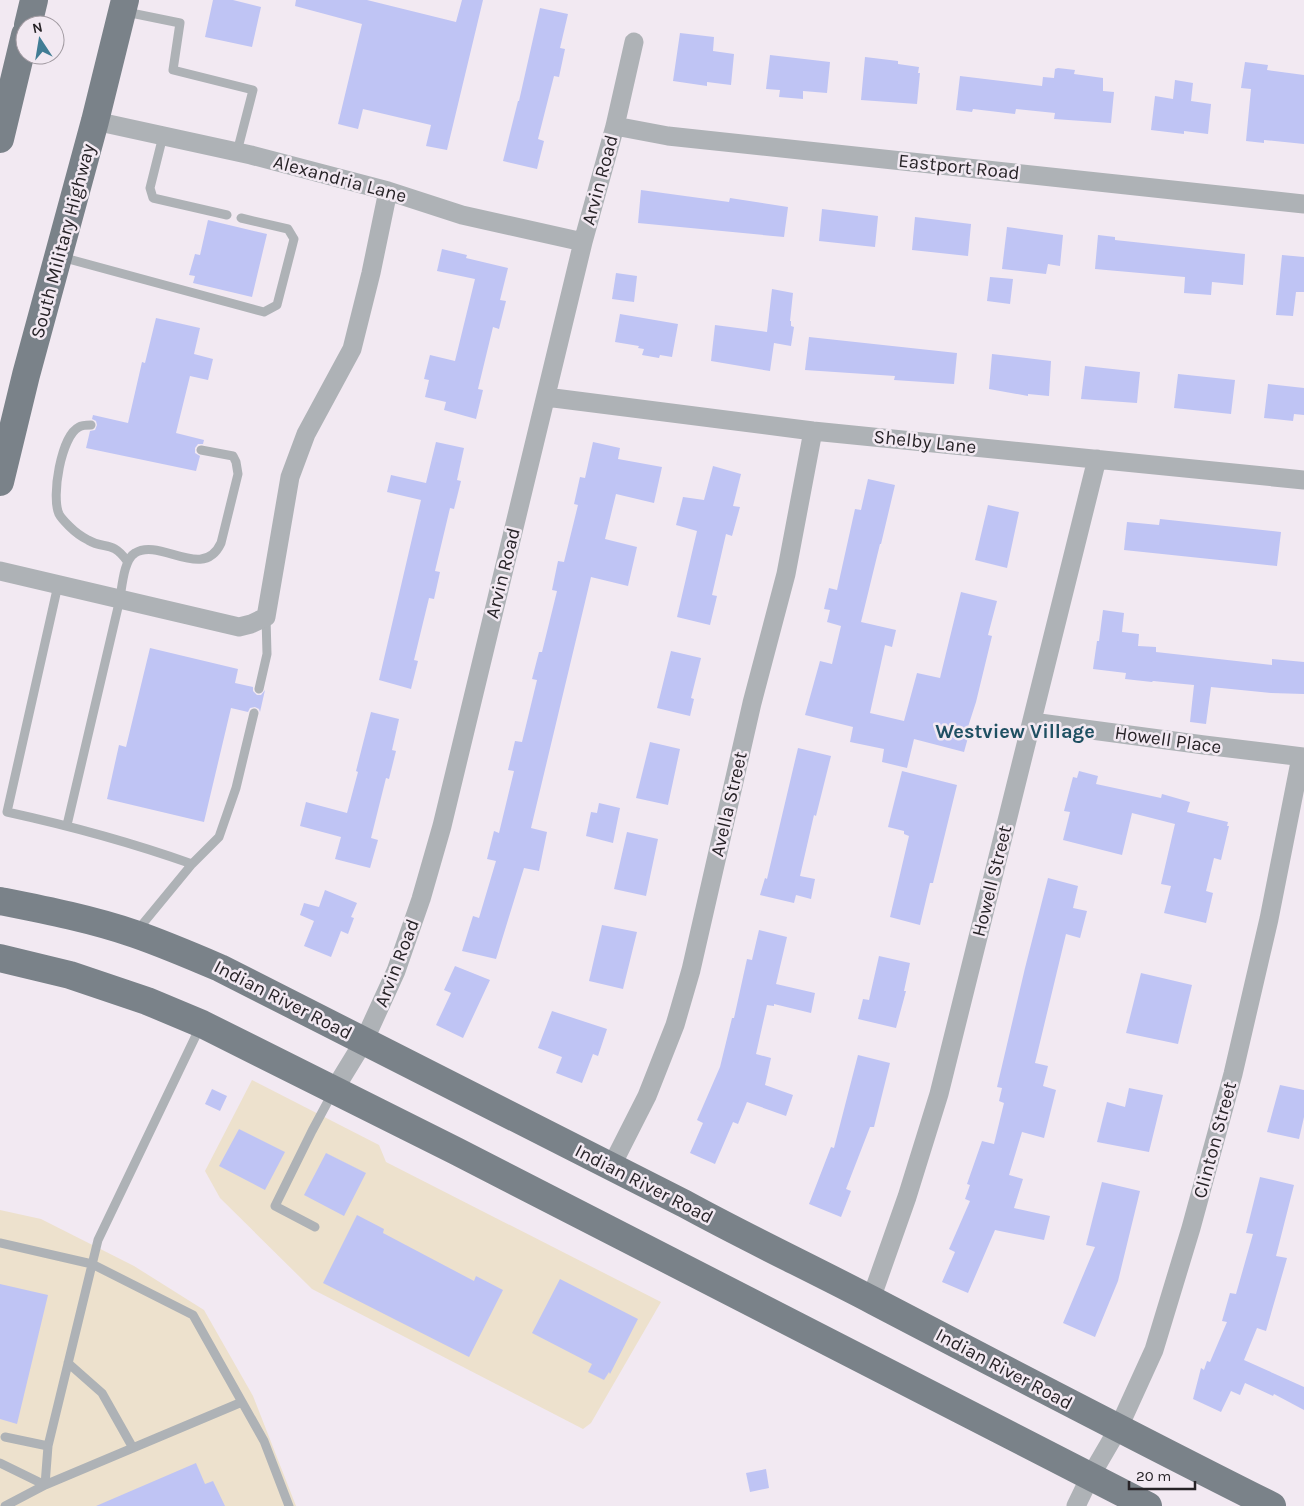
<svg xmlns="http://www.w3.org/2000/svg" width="1304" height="1506" font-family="Karla,sans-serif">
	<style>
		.commercial { fill: #ede1cd }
		.building { fill: #bfc4f4 }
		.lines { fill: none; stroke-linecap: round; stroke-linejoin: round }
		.lane { stroke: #aeb2b6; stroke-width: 9 }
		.street { stroke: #aeb2b6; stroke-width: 19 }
		.primary { stroke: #7a8289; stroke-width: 28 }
		.labels { text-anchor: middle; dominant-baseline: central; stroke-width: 5; stroke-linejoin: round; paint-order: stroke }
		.street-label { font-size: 19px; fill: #272327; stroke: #f2e9f2 }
		.neighbourhood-label { font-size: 20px; font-weight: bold; fill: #1f5062; stroke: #f2e9f2 }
	</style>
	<rect width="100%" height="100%" fill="#f2e9f2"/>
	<path class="commercial" d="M252,1080L379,1145L386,1162L661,1302L591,1423L583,1429L312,1289L220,1198L205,1171Z
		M0,1210L41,1219L134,1266L204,1310L253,1396L296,1506H0Z"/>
	<path class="building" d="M213,0H233L261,7L252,47L205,37Z
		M296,0H367L456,22L462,0H483L447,150L426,146L431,125L363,109L358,129L338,124L362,24L295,6Z
		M540,8L568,14L560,48L565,49L559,77L554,76L538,139L544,141L537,169L503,161L518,101H519Z
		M680,33L714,37L713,51L734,54L731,85L707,82V86L673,81Z
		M770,55L830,62L827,93L803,91V99L779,97L780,90L766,89Z
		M865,57L898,61V64L919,67L918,73H920L917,104L861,100Z
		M1245,62L1268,65L1267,70L1304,75V144L1264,140V143L1246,141L1251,89L1241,88Z
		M1058,68L1075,70L1074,74L1103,78V91L1114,92L1111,123L1054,119L1055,113L1016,109L1015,114L973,109L972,112L956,110L960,76L1042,86L1043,77L1054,78L1055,69Z
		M1175,80L1193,83L1191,101L1211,104L1208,134L1184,131V134L1151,130L1155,96L1173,99Z
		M641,190L729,202L730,198L788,207L784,237L638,223Z
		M822,209L878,216L875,247L819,241Z
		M915,217L971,224L968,256L912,250Z
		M208,220L267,234L252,297L193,283L195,276L189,275L195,254L200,255Z
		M1007,227L1063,235L1060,266L1048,264L1046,274L1002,269Z
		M1098,235L1115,237V240L1245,254L1243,285L1212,282L1211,295L1184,293L1185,277L1095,269Z
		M442,249L467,255L466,258L508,268L500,300L506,301L499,329L493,327L478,389L483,390L476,419L444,410L446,402L425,397L429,380L424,379L430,355L455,361L475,279L437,271Z
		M1282,255L1304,257V292H1296L1293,316L1276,315Z
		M616,273L637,276L634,302L612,299Z
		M990,277L1013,279L1010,304L987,301Z
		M772,289L793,293L790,321H791V326L794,327L791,346L774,343L770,371L711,361L715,325L767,332Z
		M620,314L678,324L672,357L660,355L659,358L642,355L644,349L638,348L639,346L615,342Z
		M156,318L200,328L194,354L213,359L208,380L190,376L176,433L204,440L203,444H198L195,448V453L200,456L196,471L86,448L90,431L95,430L97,425L96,421L92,419L93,415L128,423L142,362L145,363Z
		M809,337L957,353L954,384L894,380L895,376L805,370Z
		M992,354L1051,361L1049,396L1028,394V396L989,389Z
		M1085,366L1140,372L1137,403L1081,399Z
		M1178,374L1235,380L1231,414L1174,408Z
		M1268,384L1304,388V415L1294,414L1293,421L1264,418Z
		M436,442L464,448L457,480L461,481L454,509L450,508L435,571L440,572L434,599L429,598L414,660L418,661L411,689L379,680L421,500L387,492L391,475L426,483Z
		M593,442L620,448L618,459L662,467L654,503L616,494L605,539L637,547L628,586L591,577L531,828L547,832L539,871L524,868L496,959L462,951L473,916L479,918L496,861L487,859L494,831L499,833L514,771L508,770L515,741L522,742L537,680L532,679L539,652H542L557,591L552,590L558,561L564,562L578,505L574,504L580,477L585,478Z
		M713,466L741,474L733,506L740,507L732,536L726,534L712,595L717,596L710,625L677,617L697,531L676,525L683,497L704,500Z
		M868,479L895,485L881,544H880L861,622L896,630L892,647L885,645L870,713L904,721L917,673L940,678L961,592L997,601L988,635L992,636L976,702L966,733L969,734L964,752L914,739L907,768L882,762L884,749L850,742L853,727L805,715L820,661L832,664L841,626L827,622L830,610L824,609L829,588L837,590L855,509L861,510Z
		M988,505L1019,512L1007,568L975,560Z
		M1160,519L1281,532L1277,566L1124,550L1127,522L1159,525Z
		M1103,610L1124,613L1122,632L1139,634L1138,646L1156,647V652L1272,665V659L1304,662V694L1271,693L1211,687L1206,724L1190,722L1194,685L1153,681L1152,682L1125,679L1126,673L1093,669L1097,641H1099Z
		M150,648L238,669L235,683L253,687V691L257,695H261L265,690L260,712L259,709L255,707L250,708L248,712L231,708L204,822L107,799L119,745L126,747Z
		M671,651L701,658L691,698L694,699L690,716L657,708Z
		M371,712L399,719L392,750L396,751L389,779L386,778L371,838L378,840L370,868L335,859L341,837L300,826L306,802L347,813L358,772L356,771Z
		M650,742L680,749L668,805L636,798Z
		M798,748L831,756L816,816L814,815L800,876L815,879L811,899L796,895L794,903L760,895L765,878L767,879Z
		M902,771L957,785L933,883H930L920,925L890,917L909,836L904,834V831L888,827Z
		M1079,771L1098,776L1096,784L1161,798L1162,794L1190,802L1187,812L1228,822L1227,826H1229L1221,860L1214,858L1206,891L1213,893L1206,923L1164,913L1171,886L1161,884L1175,824L1132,813L1122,855L1063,840L1070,812L1064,811L1073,777L1077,778Z
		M599,803L620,808L613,843L586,836L591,812L597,813Z
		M627,832L658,839L646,896L614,889Z
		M1048,878L1078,886L1073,908L1087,911L1080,938L1066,934L1035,1063L1048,1066L1043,1086L1056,1090L1044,1138L1022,1132L1009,1175L1023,1179L1014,1208L1050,1216L1044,1240L995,1230L968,1293L942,1282L955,1252L949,1249L970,1201L965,1199L970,1185L967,1184L982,1141L994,1144L1004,1103L999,1101L1002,1088L997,1087L1025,968Z
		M325,890L357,903L351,917L354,918L348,934L341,931L331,957L304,946L314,921L300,915L304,903L319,907Z
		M602,925L637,932L623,989L589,981Z
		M759,930L787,937L776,984L815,993L811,1013L774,1004V1006L767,1005L756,1054L771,1058L765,1085L793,1095L786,1116L747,1102L738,1124L733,1122L715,1164L690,1153L703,1123L697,1120L720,1067L732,1018H734L747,959L752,960Z
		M879,956L910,963L904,991H906L896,1028L858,1019L863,999L869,1000Z
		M455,966L490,980L463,1038L436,1025L451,993L444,990Z
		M1141,973L1192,985L1178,1044L1126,1033Z
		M552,1011L607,1029L598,1056L593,1054L582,1083L556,1073L562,1057L538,1048Z
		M858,1055L890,1063L874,1127H870L846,1189L851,1191L841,1217L809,1204L831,1147L834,1148Z
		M1280,1085L1304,1090V1117L1299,1139L1267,1132Z
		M1129,1088L1163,1095L1149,1152L1097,1142L1107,1102L1125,1107Z
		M212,1089L227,1096L220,1111L205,1104Z
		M239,1129L285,1152L265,1190L219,1166Z
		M326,1153L366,1173L344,1216L304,1195Z
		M1260,1177L1294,1185L1276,1256L1287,1258L1266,1331L1257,1328L1244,1360L1304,1387V1410L1274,1394L1273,1396L1245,1383L1240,1395L1231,1391L1221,1412L1193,1399L1201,1368L1204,1370L1207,1361L1210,1362L1227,1322L1222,1321L1230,1293L1236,1294L1253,1234L1246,1233Z
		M1102,1182L1140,1191L1118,1281L1095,1337L1063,1323L1095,1247L1086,1245Z
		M357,1215L384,1229L383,1233L474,1281L476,1276L503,1290L469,1357L323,1283Z
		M560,1279L638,1319L610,1374L609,1372L604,1380L588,1372L592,1364L532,1333Z
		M0,1284L48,1295L17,1424L0,1419Z
		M196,1463L205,1484L213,1481L225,1506H96Z
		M766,1469L769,1488L750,1492L746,1473Z"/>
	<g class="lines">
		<path class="lane" d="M126,12L180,23L173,70L253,90L237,152
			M163,136L150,188L153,198L227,215
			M61,257L264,312L277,305L294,239L288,229L241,218
			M91,425C88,425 82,425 79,427C61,436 51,497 59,514C61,518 66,523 69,526C74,531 82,537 88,540C105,550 112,540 127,561
			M58,585L7,812C71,826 130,842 192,864L136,932
			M259,689L267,654L266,617
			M67,825C84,751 102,677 119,603C122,590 123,560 135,553C160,537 203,582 221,543L238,474L236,462L233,456L201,450
			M192,864L219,837L236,788L254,713
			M315,1227L275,1206L312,1131L333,1092
			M0,1243L92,1264L193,1315L264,1441L289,1506
			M68,1363L102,1393L133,1448
			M5,1437L48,1446
			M0,1463L45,1485L242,1402
			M5,1506L45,1485L48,1446L98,1240L200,1027"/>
		<path class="street" d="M95,121L251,155L388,191L462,215L583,242
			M615,126L668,136L1304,204
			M546,397L813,431L1304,480
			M0,571L239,627L251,624L266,617L290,477L306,434L352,349L371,273L388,191
			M1032,722L1204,745L1304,757
			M334,1090L364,1041L396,971L421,899L442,826L583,242L615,126L634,42
			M611,1167L647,1096L675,1025L691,970L752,703L786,574L813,431
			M871,1299L907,1197L939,1094L1097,459
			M1076,1506L1090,1477L1118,1429L1154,1350L1191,1228L1233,1074L1269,919L1301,757"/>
		<path class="primary" d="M28,25L34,0
			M0,139L25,35
			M0,482L26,375L95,121L125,0
			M0,901C45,910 91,919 135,934C164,944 192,956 220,968L685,1204C747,1238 811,1268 874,1301C1006,1370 1138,1439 1272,1506
			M0,958L70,975L147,1001L202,1024L456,1151L1148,1506"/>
	</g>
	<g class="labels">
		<g class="street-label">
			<text transform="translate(959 167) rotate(6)">Eastport Road</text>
			<text transform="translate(340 179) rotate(15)">Alexandria Lane</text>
			<text transform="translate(600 180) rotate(-75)">Arvin Road</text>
			<text transform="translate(63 241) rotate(-75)">South Military Highway</text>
			<text transform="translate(925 442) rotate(6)">Shelby Lane</text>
			<text transform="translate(503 573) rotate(-76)">Arvin Road</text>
			<text transform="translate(1168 740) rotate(8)">Howell Place</text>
			<text transform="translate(729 804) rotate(-77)">Avella Street</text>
			<text transform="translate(992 881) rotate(-76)">Howell Street</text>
			<text transform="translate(397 963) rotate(-69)">Arvin Road</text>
			<text transform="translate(283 1000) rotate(27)">Indian River Road</text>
			<text transform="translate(1215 1140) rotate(-75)">Clinton Street</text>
			<text transform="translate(644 1184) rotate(27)">Indian River Road</text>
			<text transform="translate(1004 1369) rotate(28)">Indian River Road</text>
		</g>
		<g class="neighbourhood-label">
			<text x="1015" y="731">Westview Village</text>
		</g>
	</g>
	<g transform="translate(40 40) rotate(348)"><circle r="24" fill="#f2e9f2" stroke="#a19aa1"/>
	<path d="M0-4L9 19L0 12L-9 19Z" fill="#417d95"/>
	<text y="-8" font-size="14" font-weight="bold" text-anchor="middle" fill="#272327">N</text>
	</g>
	<path d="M1129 1481v8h66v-8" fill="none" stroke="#272327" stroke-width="2.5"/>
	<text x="1136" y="1481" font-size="15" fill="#272327" stroke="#f2e9f2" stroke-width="4" paint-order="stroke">20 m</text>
</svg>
